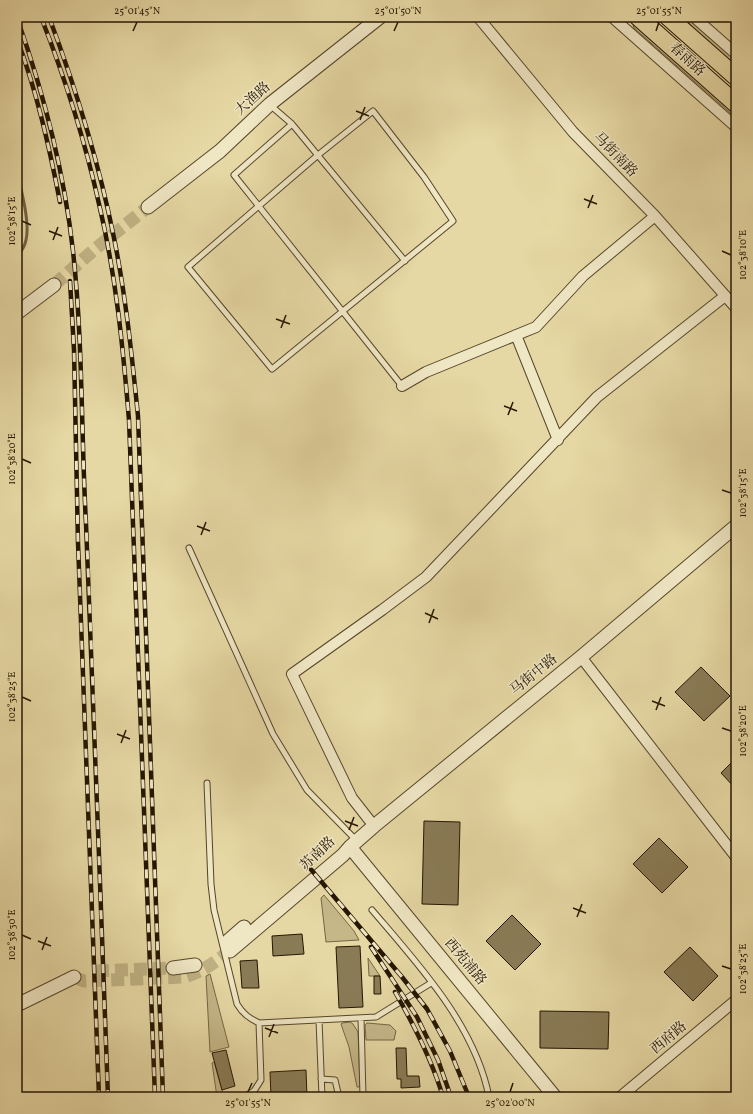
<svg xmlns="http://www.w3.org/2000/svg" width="753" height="1114" font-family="Vollkorn,'Noto Serif SC',serif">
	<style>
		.green { fill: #c5b788; stroke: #756644 }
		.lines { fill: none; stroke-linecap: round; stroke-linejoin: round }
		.stream { stroke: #716342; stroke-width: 3 }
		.building { fill: #897b56; stroke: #251601 }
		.tertiary-tunnel { stroke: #bfb183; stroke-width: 13; stroke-dasharray: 13 6; stroke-linecap: butt }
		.service-casing { stroke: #55462a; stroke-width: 7 }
		.minor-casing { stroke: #55462a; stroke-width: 12 }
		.tertiary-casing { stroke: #55462a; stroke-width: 15 }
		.primary-casing { stroke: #251601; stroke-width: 19 }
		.service { stroke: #efe6c4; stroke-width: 5 }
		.minor { stroke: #efe6c4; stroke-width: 10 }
		.tertiary { stroke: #efe6c4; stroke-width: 13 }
		.primary { stroke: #e6d8a4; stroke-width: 17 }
		.rail-casing { stroke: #251601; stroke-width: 4.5 }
		.rail { stroke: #efe6c4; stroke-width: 3; stroke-dasharray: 9; stroke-linecap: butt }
		.ticks { fill: none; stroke: #251601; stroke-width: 1.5 }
		.labels { text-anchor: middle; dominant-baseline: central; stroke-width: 3; stroke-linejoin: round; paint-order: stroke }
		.street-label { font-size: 14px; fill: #251601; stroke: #efe6c4 }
		.neatline { fill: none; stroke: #251601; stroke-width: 1.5 }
		.ticks-label { font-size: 10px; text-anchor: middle; fill: #251601 }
	</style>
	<rect width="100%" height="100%" fill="#e6d8a4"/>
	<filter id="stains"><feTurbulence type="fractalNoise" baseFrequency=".005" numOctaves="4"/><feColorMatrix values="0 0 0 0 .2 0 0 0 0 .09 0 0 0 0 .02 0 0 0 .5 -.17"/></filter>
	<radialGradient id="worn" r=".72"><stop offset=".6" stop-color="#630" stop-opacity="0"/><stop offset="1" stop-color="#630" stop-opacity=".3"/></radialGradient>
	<path class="green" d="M684,17H689L736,58V66L694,29Z
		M635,23L736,110V118L634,28L633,25Z
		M324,895L354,931L359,940L326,942L321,898Z
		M368,958L380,976H369Z
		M210,974L229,1047L210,1052L206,976Z
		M350,1022L353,1024L358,1032L360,1087H357L349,1047L341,1024L342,1023Z
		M367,1023L390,1025L396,1031L394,1040H366L365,1025Z
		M214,1062L224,1097H217L212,1063Z"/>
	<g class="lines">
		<path class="stream" d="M17,174C22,191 30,224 26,240C25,246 21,252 17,257"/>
	</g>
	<path class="building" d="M701,667L730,696L704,721L675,692Z
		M736,758V789L721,773Z
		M424,821L460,822L458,905L422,904Z
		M659,838L688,867L662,893L633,864Z
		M512,915L541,944L515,970L486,941Z
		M302,934L304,954L273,956L272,936Z
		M360,946L363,1007L339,1008L336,947Z
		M690,947L718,976L693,1001L664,972Z
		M257,960L259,988H242L240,961Z
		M374,976H380L381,994H374Z
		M540,1011L609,1012L608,1049L540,1048Z
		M396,1048H406L407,1076H419L420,1087L401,1088V1079H397Z
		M226,1050L235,1086L222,1090L212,1053Z
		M306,1070L307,1097H271L270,1072Z"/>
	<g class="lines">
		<path class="tertiary-tunnel" d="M54,285L95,249L148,207
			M96,971L173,968
			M74,977L84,981L184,977C202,972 215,962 230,951"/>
		<defs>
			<path id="service" d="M270,105L292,124L405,261
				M373,111L424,177L453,221L272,369L188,267L318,155Z
				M292,124L234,175L402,386
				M189,548L273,734L307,790L356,840
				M207,783L211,884L214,910L237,1004C243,1014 249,1018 259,1023L376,1017L431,983
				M372,910C418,964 475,1025 489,1097
				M361,1018L363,1097
				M319,1020L322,1097
				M321,1079L335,1080L339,1097
				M243,1097L254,1091L261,1080L259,1023"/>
			<path id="minor" d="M478,17L573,132L655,216L736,308
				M612,17L736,127
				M694,17L736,54
				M516,335L558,440
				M402,386L426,372L536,327L583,276L655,216
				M581,657L736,857
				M374,826L352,798L292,674L382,610L426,577L597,397L725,296
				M620,1097L736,1000"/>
			<path id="tertiary" d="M148,207L220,151L270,104L380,17
				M17,313L54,285
				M350,847L555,1097
				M228,941L244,927
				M230,951L343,855L350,847L374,826L581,657L736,526
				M173,968L195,965
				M17,1005L74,977"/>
			<path id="primary" d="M638,17L736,104
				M668,17L736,77"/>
		</defs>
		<use href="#service" class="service-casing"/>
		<use href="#minor" class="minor-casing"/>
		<use href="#tertiary" class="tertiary-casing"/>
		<use href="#primary" class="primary-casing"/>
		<use href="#service" class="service"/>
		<use href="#minor" class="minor"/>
		<use href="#tertiary" class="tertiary"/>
		<use href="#primary" class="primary"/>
		<defs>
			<path id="rail" d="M41,17C65,78 85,141 99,204C116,275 123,348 129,420L155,1097
				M49,17C76,89 99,163 114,238C126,297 132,357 138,416L163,1097
				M17,18C44,94 64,171 73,251C83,342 81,433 86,524C95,715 100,906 108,1097
				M17,39C37,92 49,146 60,202
				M70,281L74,350L78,543L99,1097
				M303,860L402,977L427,1009L450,1051L469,1097
				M371,947L417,1017L438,1060L451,1097
				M395,992C414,1025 432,1060 443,1097"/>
		</defs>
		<use href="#rail" class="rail-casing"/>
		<use href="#rail" class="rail"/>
	</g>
	<path class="ticks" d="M133,31L137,22M394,31L398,22M656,31L659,22M356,111L369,116M360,120L365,107M584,199L597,204M588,208L593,195M22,221L31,225M49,231L62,236M53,240L58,227M722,251L731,255M276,319L290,324M281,328L286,315M504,406L517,411M508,415L513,402M22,459L31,463M722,490L731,493M197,526L210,531M201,535L206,522M425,613L438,619M429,623L434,609M22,697L31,701M652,701L665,706M656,710L661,697M722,728L731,731M117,734L130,739M121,743L126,730M345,821L358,826M349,830L354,817M573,908L586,913M577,917L582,904M22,935L31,939M38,941L51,946M42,950L47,937M722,966L731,969M265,1028L278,1033M269,1037L274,1024M248,1092L252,1083M510,1092L513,1083"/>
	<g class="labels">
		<g class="street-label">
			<text transform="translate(687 60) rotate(42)">春雨路</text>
			<text transform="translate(253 99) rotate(-42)">大渔路</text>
			<text transform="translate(615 155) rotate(46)">马街南路</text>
			<text transform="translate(534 675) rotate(-39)">马街中路</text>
			<text transform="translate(318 854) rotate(-44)">苏南路</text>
			<text transform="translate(465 962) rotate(50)">西苑浦路</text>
			<text transform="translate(669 1038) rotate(-40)">西府路</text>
		</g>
	</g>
	<rect width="753" height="1114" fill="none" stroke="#e6d8a4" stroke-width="44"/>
	<rect x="22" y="22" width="709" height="1070" class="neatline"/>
	<g class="ticks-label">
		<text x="137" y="14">25°01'45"N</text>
		<text x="398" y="14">25°01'50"N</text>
		<text x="659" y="14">25°01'55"N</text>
		<text transform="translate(11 221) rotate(-90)" y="4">102°38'15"E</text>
		<text transform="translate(742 255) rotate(-90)" y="4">102°38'10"E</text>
		<text transform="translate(11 459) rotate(-90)" y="4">102°38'20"E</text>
		<text transform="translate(742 493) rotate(-90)" y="4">102°38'15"E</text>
		<text transform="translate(11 697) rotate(-90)" y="4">102°38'25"E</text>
		<text transform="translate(742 731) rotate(-90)" y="4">102°38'20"E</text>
		<text transform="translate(11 935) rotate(-90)" y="4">102°38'30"E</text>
		<text transform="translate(742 969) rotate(-90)" y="4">102°38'25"E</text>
		<text x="248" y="1106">25°01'55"N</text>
		<text x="510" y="1106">25°02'00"N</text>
	</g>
	<rect width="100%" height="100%" filter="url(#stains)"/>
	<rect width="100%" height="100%" fill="url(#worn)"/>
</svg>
